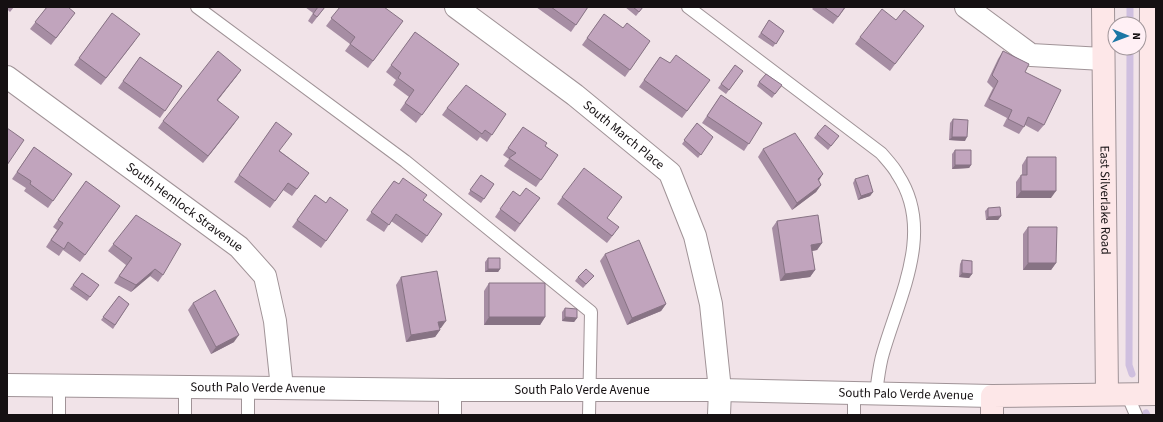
<svg xmlns="http://www.w3.org/2000/svg" width="1163" height="422" font-family="'Source Sans 3',sans-serif">
	<style>
		.lines { fill: none; stroke-linecap: round; stroke-linejoin: round }
		.stream { stroke: #cfbfdf; stroke-width: 7 }
		.lane-casing { stroke: #a09397; stroke-width: 14 }
		.street-casing { stroke: #a09397; stroke-width: 24 }
		.secondary-casing { stroke: #a09397; stroke-width: 24 }
		.lane { stroke: #fff; stroke-width: 12 }
		.street { stroke: #fff; stroke-width: 22 }
		.secondary { stroke: #fde7e8; stroke-width: 22 }
		.wall { fill: #a68da3 }
		.shaded-wall { fill: #877384 }
		.building { fill: #c1a4bd; stroke: #877384 }
		.labels { text-anchor: middle; dominant-baseline: central; stroke-width: 3.5; stroke-linejoin: round; paint-order: stroke }
		.street-label { font-size: 13px; fill: #151012; stroke: #fff0f5 }
	</style>
	<rect width="100%" height="100%" fill="#f1e3e8"/>
	<g class="lines">
		<path class="stream" d="M1130,24V7
			M1130,48L1129,365L1132,374
			M1146,413L1147,415"/>
		<defs>
			<path id="lane" d="M197,7L405,161L591,312L589,415
				M688,7L881,153C887,160 894,167 898,175C935,231 899,297 883,353C879,366 878,380 876,392
				M185,387V415
				M854,393V415
				M1127,394L1136,415
				M59,415V386
				M248,415V387"/>
			<g id="street">
				<path id="s1" d="M456,7L575,95L670,173L695,236L711,304L720,390L719,415"/>
				<path d="M966,7L1031,55L1103,59"/>
				<path id="s2" d="M7,77L239,247L265,276L275,321L282,388"/>
				<path id="s3" d="M7,385L450,390H720L992,396"/>
				<path d="M450,415V390"/>
			</g>
			<g id="secondary">
				<path id="s4" d="M1103,7L1107,394"/>
				<path d="M1150,393L1151,7"/>
				<path d="M992,415V396L1156,394"/>
			</g>
		</defs>
		<use href="#lane" class="lane-casing"/>
		<use href="#street" class="street-casing"/>
		<use href="#secondary" class="secondary-casing"/>
		<use href="#lane" class="lane"/>
		<use href="#street" class="street"/>
		<use href="#secondary" class="secondary"/>
	</g>
	<path class="wall" d="M7,7H14L10,12L7,9Z
		M47,7H69L70,20L51,45L30,29Z
		M305,7H325L312,24L308,21L313,13Z
		M340,7L403,21L368,68L345,51L350,44L326,26Z
		M536,7H588L571,32Z
		M625,7H643L636,16Z
		M814,7H846L833,24L812,9Z
		M112,13L135,41L101,85L74,65Z
		M604,14L623,28L650,41L625,77L582,45Z
		M769,20L784,31L773,47L758,37Z
		M896,20L918,33L890,71L855,44L860,37Z
		M415,32L459,64L416,123L400,110L409,97L393,85L396,80L386,72Z
		M1003,51L1025,72L1044,125L1038,132L1025,125L1019,134L1003,126L1007,118L984,106L993,88L987,82L998,59Z
		M140,57L182,86L160,118L118,88Z
		M660,57L670,63L710,80L682,118L639,87Z
		M735,65L743,71L726,94L718,88Z
		M241,70L218,100L234,124L203,163L158,128L163,121Z
		M759,82L782,85L772,98L757,86Z
		M721,95L762,123L744,151L702,123Z
		M447,108L506,114L487,142L480,137L477,141L442,115Z
		M953,119L965,141L949,140L950,123Z
		M276,122L280,151L309,173L292,196L283,190L270,208L234,182Z
		M697,123L713,137L698,158L682,144Z
		M523,127L545,146L558,155L536,187L504,166L509,159L503,155Z
		M817,134L839,136L828,150L814,138Z
		M34,147L72,174L48,208L24,191L26,188L12,179Z
		M763,149L819,181L821,185L816,192L792,210L758,157Z
		M955,150L971,165L969,168L952,169V154Z
		M1027,157L1051,198H1016V182L1021,175H1022V165Z
		M481,175L494,184L481,203L468,194Z
		M855,179L873,192L870,196L858,200L853,183Z
		M86,181L120,206L80,262L63,250L59,256L46,247L57,230L53,227Z
		M394,181L442,214L422,243L391,221L384,232L366,220Z
		M513,191L520,196L540,198L515,232L495,217Z
		M315,195L326,203L348,210L321,248L292,227Z
		M562,197L607,218L614,234L607,243L557,204Z
		M988,208L1001,216L998,220H986L985,211Z
		M136,215L163,275L158,282L150,276L131,292L114,283L126,265L108,251Z
		M777,221L822,243L817,250L812,251L815,270L810,277L780,281L772,228Z
		M1028,227L1056,263L1051,270H1023V234Z
		M605,254L666,304L661,311L627,325L600,261Z
		M488,258L500,269L498,272H485V262Z
		M962,260L972,274L969,278L959,277L960,264Z
		M82,273L99,285L87,301L70,289Z
		M594,276L583,288L575,281L578,277Z
		M401,277L441,328H440V330L435,337L406,342L396,285Z
		M489,283L545,317L540,325H484V291Z
		M119,296L129,304L113,329L101,320Z
		M193,303L234,342L211,354L188,310Z
		M565,308L577,318L574,322L562,321V312Z"/>
	<path class="shaded-wall" d="M241,70L236,77L212,107L217,100Z
		M239,117L234,124L203,163L208,156Z
		M952,137H967L965,141L949,140Z
		M955,165H971L969,168L952,169Z
		M823,174L818,182V179Z
		M821,185L816,192L792,210L797,203Z
		M1021,191H1056L1051,198H1016Z
		M873,192L870,196L858,200L861,196Z
		M1001,216L998,220H986L988,217Z
		M822,243L817,250L806,252L811,245Z
		M1028,263H1056L1051,270H1023Z
		M155,269L150,276L131,292L136,285Z
		M488,269H500L498,272H485Z
		M815,270L810,277L780,281L785,274Z
		M962,273L972,274L969,278L959,277Z
		M666,304L661,311L627,325L632,318Z
		M489,317H545L540,325H484Z
		M565,317L577,318L574,322L562,321Z
		M446,321L441,328L433,330L438,322Z
		M440,330L435,337L406,342L411,335Z
		M239,335L234,342L211,354L216,347Z"/>
	<path class="building" d="M47,7H68L75,13L56,38L35,22Z
		M318,7H325L317,17L313,14Z
		M340,7H384L403,21L373,61L350,44L355,37L331,18Z
		M551,7H588L576,25Z
		M633,7H643L639,12Z
		M824,7H845L838,17Z
		M882,9L896,20L904,10L924,26L895,64L860,37Z
		M112,13L140,34L106,78L79,58Z
		M604,14L623,28L627,23L650,41L630,70L587,38Z
		M769,20L784,31L776,44L761,33Z
		M415,32L459,64L422,115L405,103L414,90L398,78L401,73L391,65Z
		M218,51L241,70L217,100L239,117L208,156L163,121Z
		M1003,51L1029,64L1025,72L1061,90L1044,125L1028,117L1024,127L1008,119L1012,110L989,99L998,81L992,75Z
		M676,55L710,80L687,111L644,80L660,57L670,63Z
		M140,57L182,86L165,111L123,81Z
		M735,65L743,71L729,90L721,84Z
		M766,74L782,85L775,94L759,82Z
		M466,85L506,114L492,135L485,130L482,134L447,108Z
		M721,95L762,123L749,144L707,116Z
		M953,119L968,120L967,137H952Z
		M276,122L292,134L279,151L309,173L297,189L288,183L275,201L239,175Z
		M697,123L713,137L701,155L684,140Z
		M825,125L839,136L831,146L817,134Z
		M523,127L547,143L545,146L558,155L541,180L509,158L516,153L508,148Z
		M7,128L24,140L7,165Z
		M795,133L823,174L818,179L821,185L797,203L763,149Z
		M34,147L72,174L53,201L30,184L31,181L17,172Z
		M955,150H971V165H955Z
		M1027,157H1056V191H1021V175H1027Z
		M584,168L622,197L607,218L619,227L612,236L562,197Z
		M481,175L494,184L484,199L470,190Z
		M868,175L873,192L861,196L855,179Z
		M403,178L427,195L423,200L442,214L427,236L396,214L389,225L371,212L394,181L399,184Z
		M86,181L120,206L85,255L68,242L64,249L51,240L63,223L58,220Z
		M526,188L540,198L520,224L500,209L513,191L520,196Z
		M315,195L326,203L330,197L348,210L326,241L297,220Z
		M1000,207L1001,216L988,217V208Z
		M136,215L181,244L163,275L155,269L136,285L119,276L132,258L113,244Z
		M818,215L822,243L811,245L815,270L785,274L777,221Z
		M1028,227H1057L1056,263H1028Z
		M639,240L666,304L632,318L605,254Z
		M488,258H500V269H488Z
		M962,260L972,261V274L962,273Z
		M586,269L594,276L586,284L578,277Z
		M437,271L446,321L438,322L440,330L411,335L401,277Z
		M82,273L99,285L90,297L73,285Z
		M489,283H545V317H489Z
		M215,290L239,335L216,347L193,303Z
		M119,296L129,304L115,325L103,317Z
		M565,308L577,309V318L565,317Z"/>
	<g class="labels">
		<g class="street-label">
			<text stroke="none"><textPath href="#s1" startOffset="211">South March Place</textPath></text>
			<text stroke="none"><textPath href="#s4" startOffset="193">East Silverlake Road</textPath></text>
			<text stroke="none"><textPath href="#s2" startOffset="220">South Hemlock Stravenue</textPath></text>
			<text stroke="none"><textPath href="#s3" startOffset="251">South Palo Verde Avenue</textPath></text>
			<text stroke="none"><textPath href="#s3" startOffset="575">South Palo Verde Avenue</textPath></text>
			<text stroke="none"><textPath href="#s3" startOffset="899">South Palo Verde Avenue</textPath></text>
		</g>
	</g>
	<rect width="1163" height="422" fill="none" stroke="#151012" stroke-width="16"/>
	<g transform="translate(1127 36) rotate(91)"><circle r="19" fill="#fff0f5" stroke="#a1969a"/>
	<path d="M0-3L7 15L0 10L-7 15Z" fill="#1b76a5"/>
	<text y="-6" font-size="11" font-weight="bold" text-anchor="middle" fill="#151012">N</text>
	</g>
</svg>
